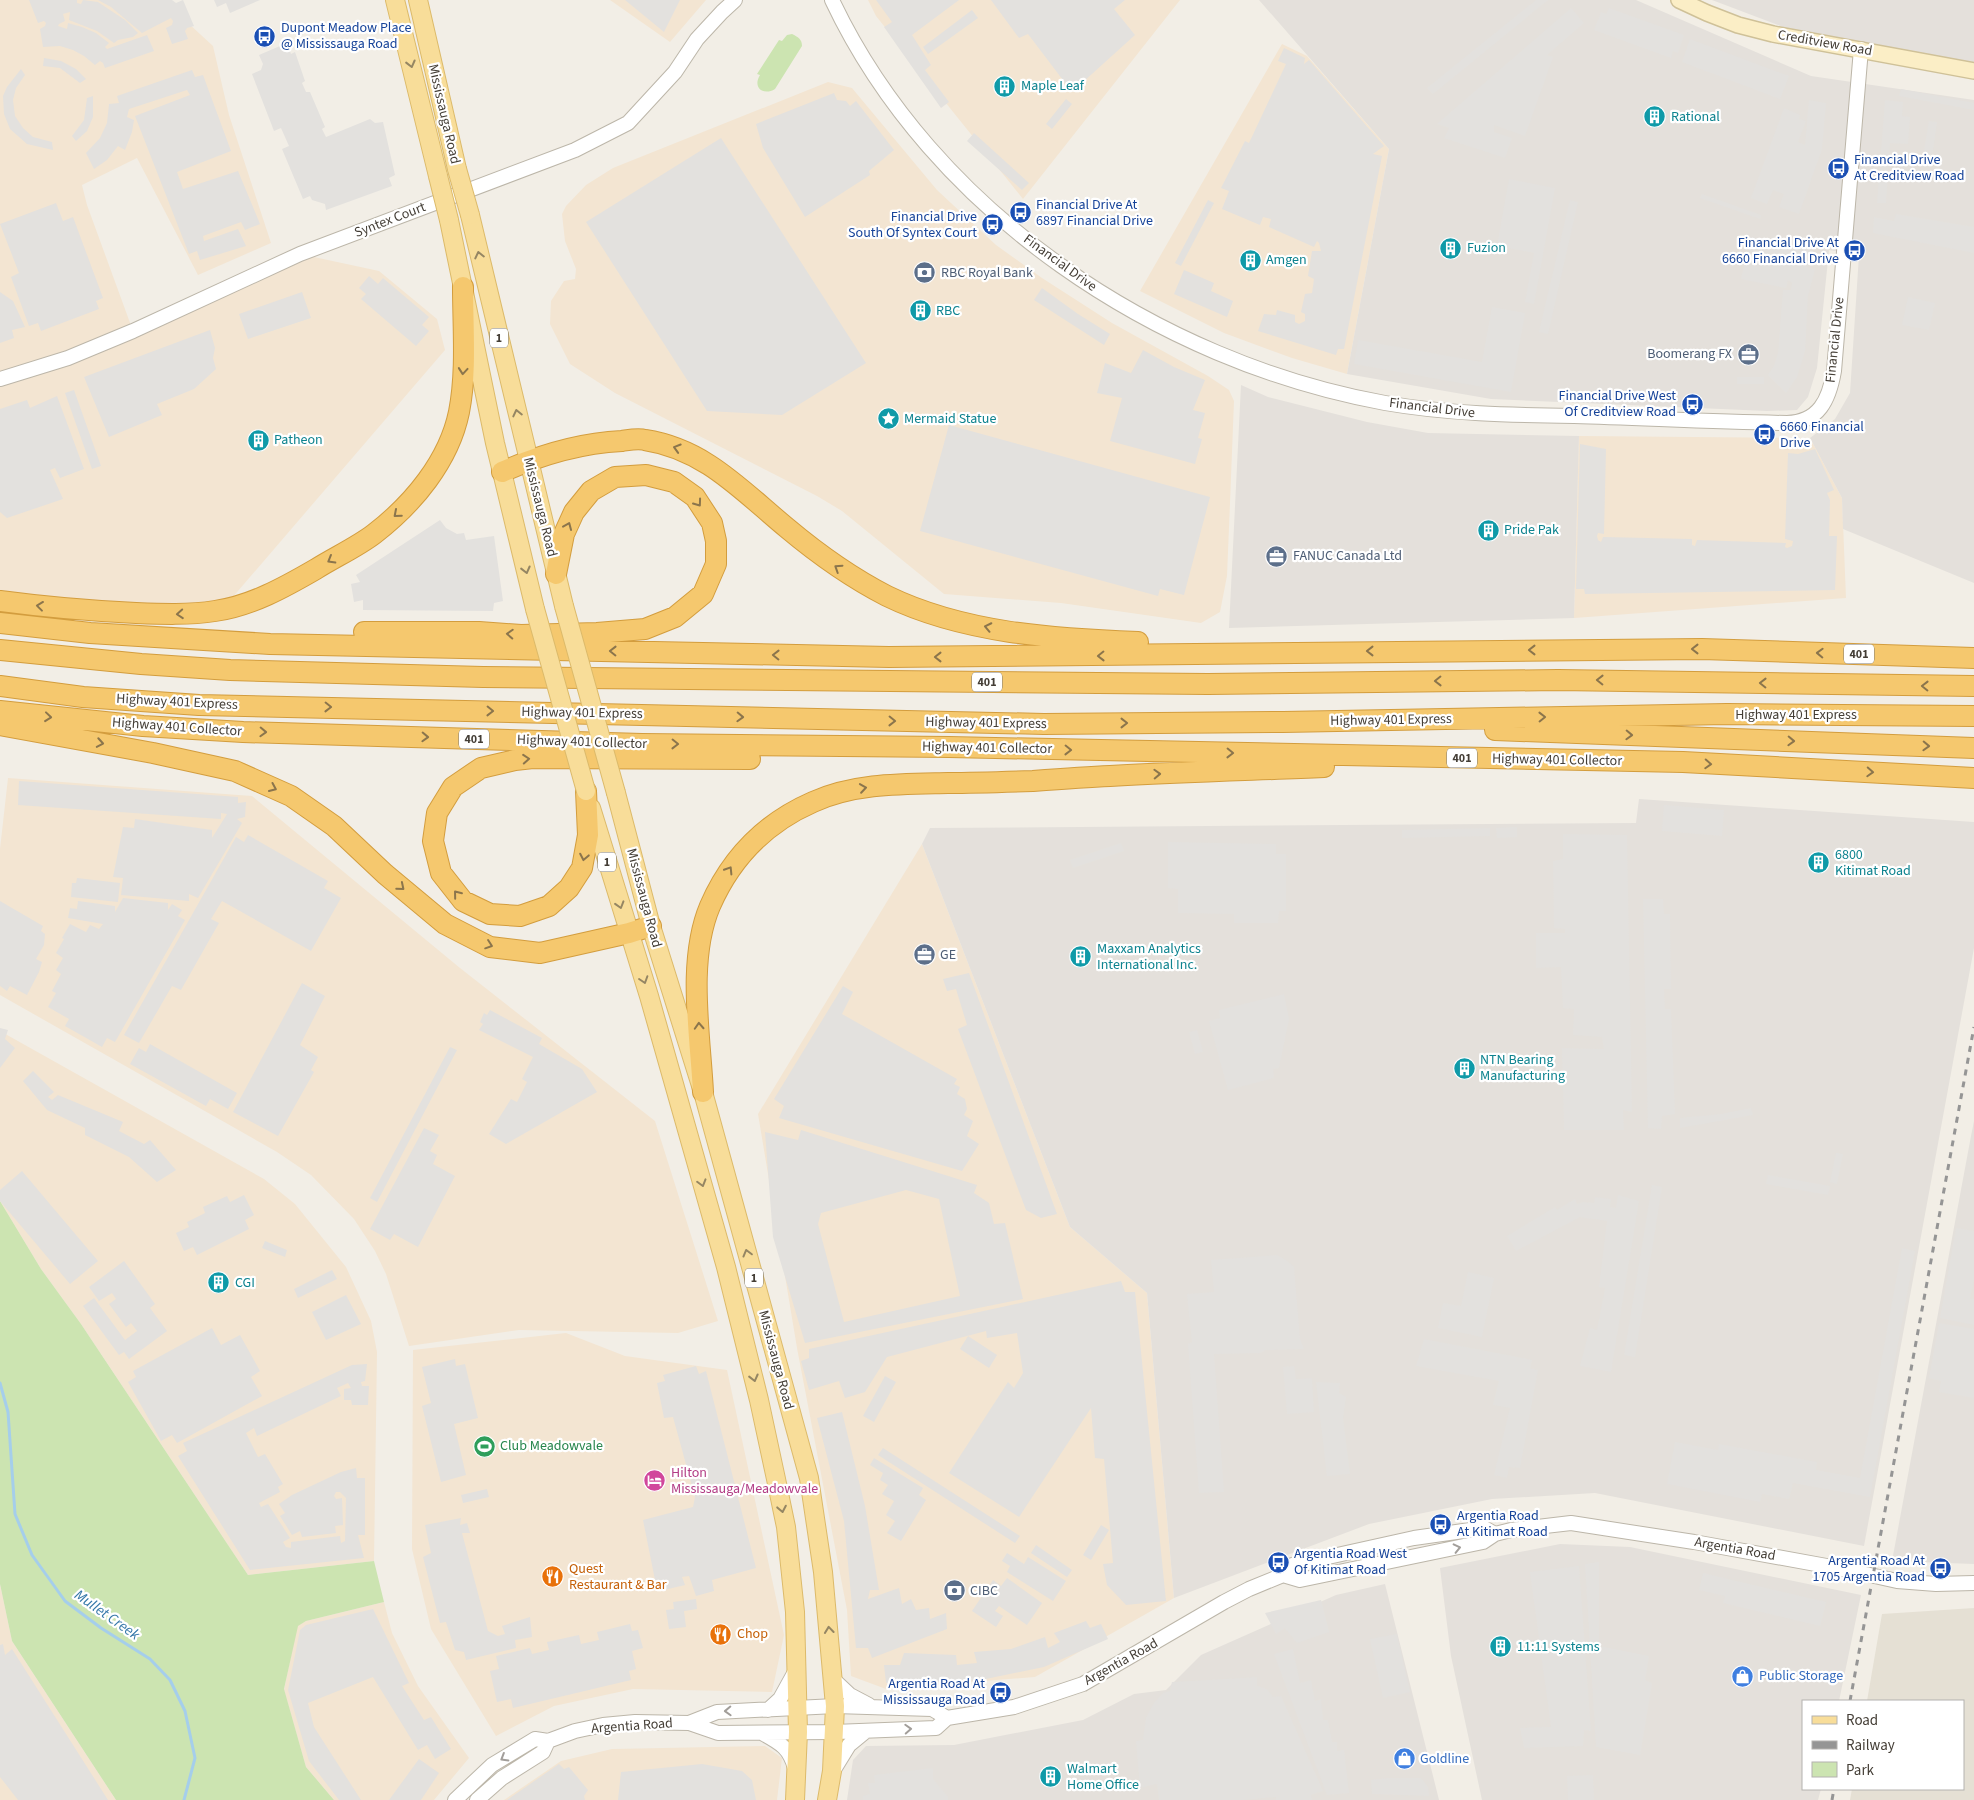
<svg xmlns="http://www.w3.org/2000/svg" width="1974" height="1800" font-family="'Source Sans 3',sans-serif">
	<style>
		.residential { fill: #e5e0d4 }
		.commercial { fill: #f3e5d2 }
		.industrial { fill: #e4e0db }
		.green { fill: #cce4b1 }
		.parking { fill: #e3e1de; fill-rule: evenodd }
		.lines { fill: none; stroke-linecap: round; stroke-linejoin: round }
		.stream { stroke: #a5ceeb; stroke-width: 3 }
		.tertiary-casing { stroke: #bcb6a9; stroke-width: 16 }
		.secondary-casing { stroke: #cfc198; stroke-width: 18 }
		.primary-casing { stroke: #dcba6a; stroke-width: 20 }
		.motorway-casing { stroke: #d39d3e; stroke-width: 22 }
		.tertiary { stroke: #fff; stroke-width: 14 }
		.secondary { stroke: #fbeec6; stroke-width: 15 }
		.primary { stroke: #f8dd99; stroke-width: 18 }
		.motorway { stroke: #f5c86e; stroke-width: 20 }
		.rail { stroke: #959595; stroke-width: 3; stroke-dasharray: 6 6; stroke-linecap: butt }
		.primary-bridge-casing { stroke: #dcba6a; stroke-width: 20; stroke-linecap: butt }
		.primary-bridge { stroke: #f8dd99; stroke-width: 18 }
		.oneway { stroke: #958663 }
		.oneway2 { stroke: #8b754c }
		.oneway3 { stroke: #a29e9a }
		.labels { text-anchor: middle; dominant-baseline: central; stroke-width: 4.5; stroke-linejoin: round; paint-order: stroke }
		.shield { fill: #fff; stroke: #7c7872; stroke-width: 1 }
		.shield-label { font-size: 12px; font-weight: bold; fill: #443e36 }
		.transit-label { font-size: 14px; fill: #164399; stroke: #fff; text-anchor: start }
		.street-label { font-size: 14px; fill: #443e36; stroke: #fff }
		.culture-label { font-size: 14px; fill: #0d838f; stroke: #fff; text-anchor: start }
		.service-label { font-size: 14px; fill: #4e5e75; stroke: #fff; text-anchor: start }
		.leisure-label { font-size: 14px; fill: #27864d; stroke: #fff; text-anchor: start }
		.hotel-label { font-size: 14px; fill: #b23c85; stroke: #fff; text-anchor: start }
		.food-label { font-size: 14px; fill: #c56008; stroke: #fff; text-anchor: start }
		.shop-label { font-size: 14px; fill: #366cbe; stroke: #fff; text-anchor: start }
		.water-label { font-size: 15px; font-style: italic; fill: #3678a9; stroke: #fff }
	</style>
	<rect width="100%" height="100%" fill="#f2eee6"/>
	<path class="residential" d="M1974,1608V1800H1850L1852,1789H1963V1701H1867L1882,1614Z"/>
	<path class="commercial" d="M0,0H163L213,46L229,115L271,243L198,275L137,158L82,185L87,205L133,331L300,254L379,271L437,319L445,350L220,612L181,617L0,590Z
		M610,0H706L670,42Z
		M868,0H1180L1023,199L876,16Z
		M1282,44L1307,56L1389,149L1347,374L1292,358L1224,333L1140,291Z
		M828,82L852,88L937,190L996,245L1042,278L1112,323L1208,376L1229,390L1234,401L1230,503L1227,576L1220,612L1201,623L1061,603L944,594L842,511L817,496L615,393L570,364L550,324L551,301L564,281L575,279L576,269L565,241L562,214L566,206L586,185L613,168Z
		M1579,436L1810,438L1842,498L1846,598L1574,618Z
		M8,778L252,796L460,968L655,1121L718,1321L678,1333L519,1330L409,1346L386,1274L375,1251L354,1219L311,1175L277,1152L0,995V849Z
		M922,844L1070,1227L1147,1293L1174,1598L1035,1677L886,1689L851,1676L847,1610L797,1348L758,1114Z
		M0,1031L264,1179L295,1204L346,1267L371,1321L377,1352L374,1561L248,1575L81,1324L41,1269L0,1201Z
		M566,1333L625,1356L727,1370L784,1635L772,1692L633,1689L554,1706L496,1736L431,1629L412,1549L413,1350Z
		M0,1584L12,1641L116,1800H0Z
		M384,1602L392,1633L418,1686L469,1758L434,1800H334L306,1767L284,1690L297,1626L306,1621Z
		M765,1746L782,1758L777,1800H504L561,1761L612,1749Z"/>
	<path class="industrial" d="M1259,0H1636L1811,76L1974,100V583L1843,529L1842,498L1810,438L1835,419L1850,393L1859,255L1829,250L1817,368L1808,397L1797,410L1767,411L1491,399L1347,374L1389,149Z
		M1712,0H1974V65L1791,30Z
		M1241,385L1268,397L1367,422L1428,433L1579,436L1574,618L1229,628Z
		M1639,799L1974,822V948L1864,1546L1595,1493L1492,1499L1369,1524L1174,1598L1147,1293L1070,1227L922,844L930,828L1636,823Z
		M1974,1121V1564L1892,1561L1971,1136Z
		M1560,1544L1630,1547L1861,1595L1839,1701H1803V1789H1821L1818,1800H1482L1451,1656L1440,1568Z
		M1385,1584L1439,1800H847L853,1760L866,1746L954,1745L1083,1720L1134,1694L1166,1690L1201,1655L1336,1595Z"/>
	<path class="green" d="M792,34C798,37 802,39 802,46L775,89C764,96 752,88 760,75L757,74L779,40L782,41L787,35Z
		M0,1201L41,1269L81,1324L248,1575L374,1561L384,1602L306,1621L298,1626L284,1689L306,1767L334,1800H116L12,1641L0,1584Z"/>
	<path class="parking" d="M29,0H77V3L81,4L83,0L98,2L125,20L138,33L133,37L118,40L114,43L97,31L69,20L70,12L63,14L65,21L59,24L58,26L67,29L68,23L82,27L96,33L109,43L105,47L107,49L147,35L154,51L105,68L103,63L100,61L95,65L84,56L73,50L60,46L43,47L40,29L45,26L46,23L44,21L38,23Z
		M98,0H172L176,3L183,0L194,26L187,28L185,31L188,39L172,44L166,28L172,25L173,21L171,18L142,33L111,7Z
		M214,0H260L230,13L226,3L217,7Z
		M625,0H680L664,32Z
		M876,0H959L912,35L931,65L925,70L949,102L941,108L884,27L892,22Z
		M991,0H1125L1114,9L1135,35L1072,92L1028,34L1019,38Z
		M1536,0H1548L1433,94L1427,88Z
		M1571,8L1584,23L1547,55L1553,57L1525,136L1494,125V132L1512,138L1505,158L1444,138L1449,128L1437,124Z
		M1609,8L1684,35L1678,53L1673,51L1671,58L1594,30L1601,12L1606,14Z
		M972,10L978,18L928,54L923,47Z
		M1690,39L1789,76L1780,99L1682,62Z
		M287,43L291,54L295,52L305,81L302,83L306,92H310L325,127L322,129L326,137L370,119L375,123L383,122L395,175L389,178L392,186L326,210L325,204L312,200L310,196L303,199L282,149L289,146L281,128L274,131L252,74L261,70L263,64L259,55Z
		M1284,48L1305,58L1304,64L1309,60L1384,146L1373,154L1382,156L1344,349H1338L1336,355L1258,331L1264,314L1276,315L1277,310L1295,315V322L1299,324L1305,321V314L1301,312L1305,294L1312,293L1314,279L1308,276L1312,251H1321L1319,243L1317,241L1314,247L1269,227L1271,219L1263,217L1260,225L1222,209L1229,191L1221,188L1245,141L1249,143L1286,64L1278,61Z
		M44,58L61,61L76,69L86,79L80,83L60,68L43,66Z
		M21,69L25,75L16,88L13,100L15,116L23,128L33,137L52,142L53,150L27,144L10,129L4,114L3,96L7,87Z
		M192,70L195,77L203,75L231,151L177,172L183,189L238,171L260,224L245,230L241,222L203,236L204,241L238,229L246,246L200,260L197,251L189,254L135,116L190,95L187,90L129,109L127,117L134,120L132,132L125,150L118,146L107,160L94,169L86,153L100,138L107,123L109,104L119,103L117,96Z
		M1901,89L1974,103V110L1899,96Z
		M834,93L837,100L846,101L850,106L856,101L894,150L869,171L870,175L805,217L763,148L756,124Z
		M93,96V117L87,131L76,141L72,136L84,120L87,98Z
		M1066,99L1072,104L1052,129L1046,124Z
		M1809,100L1826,103L1822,149L1799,214L1779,207L1784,194L1773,190L1767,204L1751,198L1784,108L1800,115L1799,119L1806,121L1798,142L1805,145Z
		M1885,100L1903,102L1902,116L1910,117L1908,144L1890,143L1886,203H1877Z
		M1929,121L1937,122L1932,157L1923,156Z
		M974,133L1029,183L1022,190L967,141Z
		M721,138L866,363L782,415L707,411L586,222Z
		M1509,179L1555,188L1534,304L1525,302L1534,253L1497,246Z
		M1702,194L1761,215L1760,219L1700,198Z
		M1208,200L1214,203L1181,266L1175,263Z
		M1570,200L1578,202L1548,334L1539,332Z
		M56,203L63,221L73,217L103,298L96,301L99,309L41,331L38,323L29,326L11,277L19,273L0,224Z
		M1896,214L1974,227V253L1873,233L1874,217L1894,221Z
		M1750,237L1812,249L1807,267L1815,269L1808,296L1805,351L1797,377L1786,393L1768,375L1774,366L1778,353L1783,290H1791L1792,283L1788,280L1786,288L1741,279Z
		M1184,270L1214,283L1211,291L1233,301L1227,317L1174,294Z
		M369,276L378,284L383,278L429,317L422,325L429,331L416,346L361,299L366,294L359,288Z
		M1042,288L1078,314L1110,334L1104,345L1034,300Z
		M0,292L13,301L25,327L12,330L14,338L0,343Z
		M302,292L311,318L248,339L239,314Z
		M1908,297L1935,303L1929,330L1902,325Z
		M1492,307L1525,313L1511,392L1354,364L1358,340L1482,362Z
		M210,330L215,348L213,358L216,369L194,389L157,404L162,415L109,437L84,377Z
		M1143,350L1174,367L1205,380L1193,410L1205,413L1198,438L1202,439L1195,464L1110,441L1122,398L1097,393L1105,363L1131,373Z
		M1737,377H1764V384H1737Z
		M74,390L101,466L92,469L65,393Z
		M57,396L84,469L60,478L55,468L50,470L63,499L7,518L0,512V409L27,400L30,408Z
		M949,425L1210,497L1184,595L1160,589L1158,596L920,531Z
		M1580,444L1606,449L1604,534L1598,533L1597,536L1598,540L1601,542L1603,537L1692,539V545L1695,546L1697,540L1786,543L1785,547L1787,548L1792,546L1793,541L1785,539L1788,453L1798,454L1815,449L1834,490L1827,493L1830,500L1829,536H1837L1835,590L1585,594L1584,589H1576Z
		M440,520L446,528L457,534L464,533L466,540L494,536L503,601L494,603L493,611L363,610V600L354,602L351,584L360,582L356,575Z
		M19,781L238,797V803L246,802L245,817L237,819L242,823L198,898L189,894V901L121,895L123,878L113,877L123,827L134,828L135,819L212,830V838L227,814L221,813V819L18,805Z
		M1664,805L1724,810L1722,836L1662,831Z
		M1517,827V837L1497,838L1496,828Z
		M1490,828V836L1402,838V830Z
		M1563,834L1627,835L1632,1112L1623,1110L1624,1130H1564L1562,1048L1604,1049L1602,1037L1573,1035L1574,1009L1563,1008L1561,967L1536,968V933H1565V929L1554,928L1553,861L1563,859Z
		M248,835L328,881L324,888L341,898L311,951L222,901L211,919L219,923L181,990L172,986L139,1043L124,1035L236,837L244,842Z
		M1168,842L1276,844V854H1286V911H1279L1278,923H1234V914L1178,913V889L1168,888Z
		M1121,843L1124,851L1073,868L1070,860Z
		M77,878L120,883L118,902L71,897L72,883H76Z
		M123,898L168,903V910L172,904L182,910L178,916L185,920L115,1042L107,1038L102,1047L65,1026L69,1019L48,1007L56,993L52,991L61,974L56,970L63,958L56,953L64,939L62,938L70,924L86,932L90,925L99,929L103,924L68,918L70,908L77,909L78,901L115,906V912Z
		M1643,899H1663L1664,914H1670L1671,989H1664L1665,1009H1671L1675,1114L1662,1116L1661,1129L1648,1128Z
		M0,901L43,926L41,931L45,934L44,945L36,959L42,962L39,972L27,995L10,986L7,991L0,986Z
		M969,973L1057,1214L1041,1218L1026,1210L958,1029L967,1025L956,989L947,991L943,979Z
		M302,983L325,996L300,1045L318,1057L311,1070L314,1072L278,1136L233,1112Z
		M843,986L853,992L842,1014L957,1079L954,1084L960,1087L957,1094L965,1099L967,1109L964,1115L973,1121L967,1136L979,1144L962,1171L779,1118L784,1106L774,1099Z
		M1284,994L1289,1019L1279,1068L1273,1069L1274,1078L1228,1090L1209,1021L1220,1018L1219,1010Z
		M490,1010L542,1038L539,1044L582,1069L597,1092L506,1144L489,1134L511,1099L517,1102L527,1082L522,1079L533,1057L479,1030L483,1024L480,1022L484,1013L487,1015Z
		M0,1028L8,1030L5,1039L15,1048L0,1068Z
		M1197,1030L1203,1052L1195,1054L1189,1032Z
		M150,1044L237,1093L228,1109L210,1099L206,1106L130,1064L139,1048L146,1052Z
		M450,1047L457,1050L377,1202L370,1198Z
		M33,1071L54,1092L48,1097L52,1100L58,1095L123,1122L119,1131L144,1144L150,1140L176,1170L157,1182L129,1157L85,1135V1128L47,1110L23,1081Z
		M1751,1108L1753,1115L1680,1128V1118L1721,1114Z
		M424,1128L439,1135L430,1151L437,1155L433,1164L455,1176L418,1247L394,1234L390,1240L370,1229Z
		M801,1130L977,1185L974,1193L989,1203L994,1224L1005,1223L1023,1299L805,1343L773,1237L765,1132L798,1140ZM906,1190L939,1199L960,1296L844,1322L818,1224L821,1213Z
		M1836,1153L1843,1154L1837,1184L1830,1182Z
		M22,1171L98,1261L70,1284L0,1201V1190Z
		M1768,1175L1830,1186L1828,1195L1766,1184Z
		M1652,1185L1662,1187L1635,1357L1624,1355Z
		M244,1195L254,1215L245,1220L249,1229L197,1255L193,1247L184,1251L176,1233L189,1227L187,1222L205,1213L203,1207L227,1196L230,1202Z
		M1618,1195L1639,1201L1611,1372L1580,1366L1590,1328L1597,1330L1605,1288L1599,1287L1607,1221L1580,1217L1516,1251L1507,1236L1555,1207L1557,1210L1575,1199L1577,1204L1583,1202L1594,1203L1595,1197L1611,1199L1610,1207L1616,1208Z
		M1956,1228L1974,1231V1279L1970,1299H1974V1325L1940,1318Z
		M265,1241L287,1250L285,1257L262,1248Z
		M1902,1248L1915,1251L1870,1497L1793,1483L1789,1499L1762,1494L1760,1502L1667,1484L1675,1442L1718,1450L1719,1444L1817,1462L1816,1470L1860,1478Z
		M1277,1255L1286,1260L1294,1267L1300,1339L1304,1349L1266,1350L1260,1353L1214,1354L1224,1492L1199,1493L1188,1344L1192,1342L1187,1294L1214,1292L1211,1260Z
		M124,1261L155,1304L150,1308L167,1331L129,1359L124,1352L119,1355L83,1306L94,1298L125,1340L137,1331L131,1323L126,1327L109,1304L116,1299L112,1293L99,1301L89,1287Z
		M332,1270L337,1279L298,1298L294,1289Z
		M1468,1272L1494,1278L1482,1337L1438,1328L1443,1303L1461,1306Z
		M1121,1281L1125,1292H1135L1166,1601L1126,1605L1107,1585L1103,1564L1113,1563L1104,1459L1095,1458L1091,1408L1019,1517L949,1473L1008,1382L1014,1388L1023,1373L1017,1333L987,1338L986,1331L887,1357L865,1392L845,1398L839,1381L809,1390L801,1361L809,1358V1349Z
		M346,1295L361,1324L326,1340L312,1312Z
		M1939,1323L1974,1329V1398L1939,1392L1941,1381L1929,1378Z
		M212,1328L221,1345L240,1335L260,1371L251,1377L262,1396L177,1443L172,1435L161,1441L128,1382L136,1377L133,1371Z
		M968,1336L997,1355L989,1368L960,1349Z
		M1424,1339L1532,1360L1530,1368L1538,1370L1520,1468L1509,1467L1507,1478L1494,1475L1510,1408L1493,1405L1499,1381L1416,1366Z
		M455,1359L456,1366L465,1364L478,1418L454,1424L466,1475L441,1482L422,1406L431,1403L422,1367Z
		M367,1364L365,1381L361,1382L362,1386H369L368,1405H352L351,1400H344V1389L351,1388L348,1383L337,1388L341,1396L257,1436L254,1428L246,1433L258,1457L265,1454L283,1484L278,1487L280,1492L259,1503L261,1507L268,1504L290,1538L283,1542L286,1547L291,1548V1542L340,1536L341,1543L345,1541L346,1498L340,1492H336L334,1496L336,1499L342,1498L343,1525L335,1526L336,1533L302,1537L300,1531L292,1535L280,1516L285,1513L279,1504L292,1495L341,1472L356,1468L357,1478H365V1535H358L364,1558L250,1570L178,1456L187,1451L183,1443L352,1365Z
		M696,1366L699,1374L706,1371L756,1568L712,1580L714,1591L696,1596L689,1576L682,1577L685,1585L664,1590L663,1583L656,1585L643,1520L693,1507L695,1497L673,1417L664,1418L657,1383L665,1381L663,1375Z
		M1294,1366L1296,1379L1312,1378L1314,1412L1287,1414L1283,1367Z
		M885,1376L896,1382L874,1422L863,1416Z
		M1316,1382L1340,1383L1339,1393L1346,1397L1343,1418L1350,1474L1327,1476Z
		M842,1412L865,1506L879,1590H870L868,1599L899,1588L902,1604L911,1599L916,1610L929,1608L930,1619L946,1613L947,1629L872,1658L868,1648H856L844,1521L817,1418Z
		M883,1448L1020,1536L1015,1543L878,1455Z
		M874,1458L923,1488L919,1495L926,1500L901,1541L887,1533L895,1521L886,1515L894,1501L882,1494L888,1485L880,1480L883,1473L870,1465Z
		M487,1489L489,1497L463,1503L461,1495Z
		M461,1518L460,1525L467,1523L470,1533H462L488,1631L498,1636L505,1634L502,1626L530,1617L532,1637L515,1640L516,1648L466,1660L464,1652L455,1650L446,1622L440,1623L423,1557L431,1553L425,1525Z
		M1101,1525L1109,1530L1091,1560L1083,1555Z
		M1036,1545L1072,1570L1067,1577L1031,1553Z
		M1007,1553L1024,1564L1028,1557L1066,1581L1053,1601L1007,1572L1010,1566L1002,1561Z
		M1599,1562V1646L1649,1656L1645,1680L1652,1683L1640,1755L1596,1747L1585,1564Z
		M1579,1566L1591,1731L1584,1730L1583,1746L1524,1748L1520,1728L1551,1727L1530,1572Z
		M1703,1573L1826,1602L1820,1626L1723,1603L1725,1596L1699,1590Z
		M1007,1578L1042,1603L1027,1625L999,1606L995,1611L1003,1616L996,1627L972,1611L993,1580L1001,1586Z
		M696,1599L697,1609L684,1611L686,1627L669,1629L666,1610L674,1609L673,1602Z
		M1321,1600L1329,1632L1297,1643L1285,1628L1276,1634L1265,1613Z
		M373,1609L409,1683L402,1686L424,1720L431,1717L451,1749L435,1759L427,1745L418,1750L373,1677L308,1703L314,1727L361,1800H339L309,1761L288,1690L300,1630L306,1625Z
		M1086,1621L1090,1628L1101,1624L1108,1639L1044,1667L981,1680L886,1683L884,1665H900L904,1653L956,1655L957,1665L977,1663L974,1652L1011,1649L1045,1637L1048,1648L1060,1642L1054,1633Z
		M630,1624L632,1631L638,1630L643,1648L632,1651L636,1669L629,1671L631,1680L513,1708L511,1699L497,1702L490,1671L499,1669L496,1656L530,1648L532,1654L549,1650L547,1642L579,1635L581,1644L599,1640L597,1632Z
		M1397,1634L1410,1692L1383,1698L1370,1639Z
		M3,1644L5,1655L12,1649L108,1800H18L0,1777V1645Z
		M1293,1649L1300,1683L1311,1680L1315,1701L1321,1699L1323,1720H1328L1332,1742H1337V1751L1344,1750L1349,1793L1327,1795L1274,1654Z
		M1257,1677V1686L1267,1689L1273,1697L1281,1696L1323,1791L1311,1795L1312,1800H1276V1797L1243,1800H1159L1157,1784L1140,1788L1136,1741L1143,1740L1146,1718L1154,1703L1163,1693L1170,1691L1172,1682Z
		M419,1759L439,1773L421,1800H389Z
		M559,1764L564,1769L569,1767L588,1790L584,1796L585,1800H507Z
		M702,1764L742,1771L752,1780L756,1800H618L621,1772Z
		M933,1768V1779L948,1797V1800H863V1796L870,1794L868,1783H875L874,1775Z
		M1593,1775L1594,1800H1568L1567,1776Z
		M1387,1778H1421L1428,1787L1429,1796L1372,1794L1371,1780Z"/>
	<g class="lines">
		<path class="stream" d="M0,1383L8,1412L15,1514L32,1555L65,1601L101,1628L150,1659L170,1680L185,1711L195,1758L184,1800"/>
		<defs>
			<path id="tertiary" d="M832,0C932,212 1158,362 1385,403C1448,414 1511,415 1574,416C1645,418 1716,422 1787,423C1819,422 1829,400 1834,371L1861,49
				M0,379L68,358L133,331L300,254L575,150L628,123L675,72L697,39L722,12L735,0
				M1283,1575L1300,1580L1483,1542L1495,1534L1511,1530L1571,1523L1694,1542L1843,1569L1897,1581L1936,1584L1974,1583
				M833,1679L850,1695L869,1705
				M768,1710L780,1699L796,1670
				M689,1723L717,1712L835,1706L932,1709L947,1718L1014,1707L1083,1684L1224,1602L1249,1589L1283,1575L1292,1565L1414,1538L1484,1528L1495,1534
				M762,1733C780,1743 789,1747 795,1768
				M833,1771L849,1745L866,1731
				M455,1800L492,1765L535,1739L548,1741L575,1731L603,1725L635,1722L689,1723L718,1733L834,1732L936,1728L947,1718
				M477,1800L502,1778L543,1752L548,1741"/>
			<path id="secondary" d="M1679,0L1707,13L1738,25L1773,34L1974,71"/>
			<path id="primary" d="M395,0L438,176
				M418,0L457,169
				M470,215L564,606
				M449,220L495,443L535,609
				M616,793L651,926L703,1092L809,1478L823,1572L835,1706L832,1771L827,1800
				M591,808L649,996L726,1267L759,1400L776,1479L786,1527L795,1612L798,1732L795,1800"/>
			<path id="motorway" d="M502,472C540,455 581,443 622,441C629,440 638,438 645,440C705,449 742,491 787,528C818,554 850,577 887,596C963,633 1054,639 1138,642
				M0,601C45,607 90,611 136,613C162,614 189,615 215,611C251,606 285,587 316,569C335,557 357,547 374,534C413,504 449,461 459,412C467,371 463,328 463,287
				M0,623L90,633L270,644L889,657L1702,649L1974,658
				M364,632H479L521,635L597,633L645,629L675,617L703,594L716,564V541L712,523L695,497L674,482L646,475L615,477L591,491L574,512L564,534L556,574
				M0,650L141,664L230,670L483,677L1208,684L1558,680L1974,686
				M0,686L83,697L199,705L1044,724L1283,722L1727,714L1974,716
				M0,711L143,726L243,732L642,744L949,747L1683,762L1974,778
				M0,725L153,753L235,771L291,796L334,826L385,874L445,924L490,947L540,953L629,933L651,926
				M1495,730L1974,748
				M586,791L588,835L582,868L569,888L549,906L520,916L490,914L463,901L441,873L433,841L437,813L453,787L481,768L515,760L533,758L750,759
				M703,1092C700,1034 687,960 710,906C731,858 765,823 813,802C855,783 902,784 948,783C976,783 1005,782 1033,781C1059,779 1085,777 1110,776C1182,772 1253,770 1324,767"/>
		</defs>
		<use href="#tertiary" class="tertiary-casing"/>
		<use href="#secondary" class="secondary-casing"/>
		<use href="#primary" class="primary-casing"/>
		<use href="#motorway" class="motorway-casing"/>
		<use href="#tertiary" class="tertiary"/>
		<use href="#secondary" class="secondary"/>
		<use href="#primary" class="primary"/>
		<use href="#motorway" class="motorway"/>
		<path class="rail" d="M1850,1701L1974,1027
			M1832,1800L1834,1789"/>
		<defs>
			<path id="primary-bridge" d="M457,169L470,215
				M438,176L449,220
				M564,606L616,793
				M535,609L586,791"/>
		</defs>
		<use href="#primary-bridge" class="primary-bridge-casing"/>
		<use href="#primary-bridge" class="primary-bridge"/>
	</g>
	<defs><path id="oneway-chevron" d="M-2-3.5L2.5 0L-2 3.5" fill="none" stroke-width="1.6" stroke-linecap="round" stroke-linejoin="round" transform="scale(1.25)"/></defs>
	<g class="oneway">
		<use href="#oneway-chevron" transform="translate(411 64) rotate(76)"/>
		<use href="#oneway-chevron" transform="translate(479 255) rotate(-103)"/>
		<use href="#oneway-chevron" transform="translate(517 413) rotate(-103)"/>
		<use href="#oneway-chevron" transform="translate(526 570) rotate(76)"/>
		<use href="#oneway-chevron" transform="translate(620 905) rotate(73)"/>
		<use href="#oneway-chevron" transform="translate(644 980) rotate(72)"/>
		<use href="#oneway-chevron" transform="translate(702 1183) rotate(74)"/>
		<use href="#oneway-chevron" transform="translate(747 1253) rotate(-105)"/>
		<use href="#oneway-chevron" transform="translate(754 1378) rotate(76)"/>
		<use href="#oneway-chevron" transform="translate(782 1509) rotate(79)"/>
		<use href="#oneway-chevron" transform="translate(829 1630) rotate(-96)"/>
	</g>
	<g class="oneway2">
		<use href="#oneway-chevron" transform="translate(463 371) rotate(95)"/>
		<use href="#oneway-chevron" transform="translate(677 448) rotate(-163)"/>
		<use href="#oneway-chevron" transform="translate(698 503) rotate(54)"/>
		<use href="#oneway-chevron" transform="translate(397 514) rotate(139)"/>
		<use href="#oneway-chevron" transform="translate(568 526) rotate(-67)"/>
		<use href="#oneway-chevron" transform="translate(331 560) rotate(150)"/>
		<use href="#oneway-chevron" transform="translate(838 568) rotate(-147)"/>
		<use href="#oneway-chevron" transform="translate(40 606) rotate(-173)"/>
		<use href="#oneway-chevron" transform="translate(180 614) rotate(176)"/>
		<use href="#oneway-chevron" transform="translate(988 627) rotate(-168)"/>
		<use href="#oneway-chevron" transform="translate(510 634) rotate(-177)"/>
		<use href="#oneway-chevron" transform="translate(1695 649) rotate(180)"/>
		<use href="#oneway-chevron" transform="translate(1532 650) rotate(180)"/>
		<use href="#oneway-chevron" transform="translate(613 651) rotate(-179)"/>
		<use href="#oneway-chevron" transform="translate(1370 651) rotate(180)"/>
		<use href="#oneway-chevron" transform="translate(1820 653) rotate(-178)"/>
		<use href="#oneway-chevron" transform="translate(776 655) rotate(-179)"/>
		<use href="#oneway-chevron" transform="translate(1101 656) rotate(179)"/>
		<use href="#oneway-chevron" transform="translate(938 657) rotate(180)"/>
		<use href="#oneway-chevron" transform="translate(1600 680) rotate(-179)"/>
		<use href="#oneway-chevron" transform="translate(1438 681) rotate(179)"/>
		<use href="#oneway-chevron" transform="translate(1763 683) rotate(-179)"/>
		<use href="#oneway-chevron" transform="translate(1925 686) rotate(-179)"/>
		<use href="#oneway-chevron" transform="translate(328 707) rotate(1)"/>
		<use href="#oneway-chevron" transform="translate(490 711) rotate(1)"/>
		<use href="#oneway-chevron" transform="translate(48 717) rotate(6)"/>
		<use href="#oneway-chevron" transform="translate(740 717) rotate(2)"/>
		<use href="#oneway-chevron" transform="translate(1542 717) rotate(-1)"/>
		<use href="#oneway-chevron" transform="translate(892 721) rotate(1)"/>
		<use href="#oneway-chevron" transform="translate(1124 723)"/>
		<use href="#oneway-chevron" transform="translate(263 732) rotate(2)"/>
		<use href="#oneway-chevron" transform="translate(1629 735) rotate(2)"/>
		<use href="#oneway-chevron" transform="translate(425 737) rotate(2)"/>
		<use href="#oneway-chevron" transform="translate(1791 741) rotate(2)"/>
		<use href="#oneway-chevron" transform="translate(100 743) rotate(10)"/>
		<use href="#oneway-chevron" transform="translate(675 744) rotate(1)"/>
		<use href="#oneway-chevron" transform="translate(1926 746) rotate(2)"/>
		<use href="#oneway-chevron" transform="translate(1068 750) rotate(1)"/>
		<use href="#oneway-chevron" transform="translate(1230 753) rotate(1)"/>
		<use href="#oneway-chevron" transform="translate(526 759) rotate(-4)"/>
		<use href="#oneway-chevron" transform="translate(1708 764) rotate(3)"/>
		<use href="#oneway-chevron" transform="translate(1870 772) rotate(3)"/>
		<use href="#oneway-chevron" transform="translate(1157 774) rotate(-2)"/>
		<use href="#oneway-chevron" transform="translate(273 788) rotate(24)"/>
		<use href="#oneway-chevron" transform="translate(863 788) rotate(-8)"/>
		<use href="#oneway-chevron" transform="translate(584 857) rotate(101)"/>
		<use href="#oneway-chevron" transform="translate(729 870) rotate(-58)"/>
		<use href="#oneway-chevron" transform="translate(401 887) rotate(40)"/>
		<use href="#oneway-chevron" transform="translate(457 894) rotate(-129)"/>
		<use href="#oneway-chevron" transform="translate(489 945) rotate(19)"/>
		<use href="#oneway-chevron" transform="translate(699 1026) rotate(-93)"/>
	</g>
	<g class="oneway3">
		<use href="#oneway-chevron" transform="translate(1457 1548) rotate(-13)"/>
		<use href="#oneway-chevron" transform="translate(728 1711) rotate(178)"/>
		<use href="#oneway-chevron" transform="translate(908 1729) rotate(-3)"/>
		<use href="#oneway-chevron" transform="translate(504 1758) rotate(149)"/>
	</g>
	<defs>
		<symbol id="bus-disc" viewBox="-11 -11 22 22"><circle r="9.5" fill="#1a4fb4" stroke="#fff"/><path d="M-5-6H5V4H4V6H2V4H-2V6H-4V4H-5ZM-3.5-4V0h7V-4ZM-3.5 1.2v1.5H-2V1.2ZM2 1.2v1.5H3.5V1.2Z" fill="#fff"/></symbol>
		<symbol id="building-disc" viewBox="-11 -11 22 22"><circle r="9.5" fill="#0f9aa8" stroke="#fff"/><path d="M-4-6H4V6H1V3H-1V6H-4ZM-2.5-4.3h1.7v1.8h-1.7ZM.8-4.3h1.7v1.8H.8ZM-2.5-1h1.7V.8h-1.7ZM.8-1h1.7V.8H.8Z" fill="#fff"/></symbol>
		<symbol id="bank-disc" viewBox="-11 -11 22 22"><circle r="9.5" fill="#5c6f8a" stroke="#fff"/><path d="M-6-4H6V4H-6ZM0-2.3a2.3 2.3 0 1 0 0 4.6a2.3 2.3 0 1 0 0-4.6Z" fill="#fff"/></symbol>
		<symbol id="office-disc" viewBox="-11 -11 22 22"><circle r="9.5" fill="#5c6f8a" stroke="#fff"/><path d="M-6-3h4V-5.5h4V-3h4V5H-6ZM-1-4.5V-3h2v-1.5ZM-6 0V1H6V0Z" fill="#fff"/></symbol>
		<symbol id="sight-disc" viewBox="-11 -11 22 22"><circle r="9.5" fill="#0f9aa8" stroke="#fff"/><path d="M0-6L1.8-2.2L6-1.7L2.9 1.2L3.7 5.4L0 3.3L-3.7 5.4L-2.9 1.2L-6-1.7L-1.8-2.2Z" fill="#fff"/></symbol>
		<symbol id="stadium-disc" viewBox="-11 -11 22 22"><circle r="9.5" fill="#2e9e5b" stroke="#fff"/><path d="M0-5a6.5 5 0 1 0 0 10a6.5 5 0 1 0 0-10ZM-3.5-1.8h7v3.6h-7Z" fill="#fff"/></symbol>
		<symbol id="hotel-disc" viewBox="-11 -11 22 22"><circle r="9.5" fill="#d1479c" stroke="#fff"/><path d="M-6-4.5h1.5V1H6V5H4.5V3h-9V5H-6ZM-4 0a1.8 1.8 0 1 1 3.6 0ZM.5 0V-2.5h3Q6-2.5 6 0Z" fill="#fff"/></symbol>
		<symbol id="restaurant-disc" viewBox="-11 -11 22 22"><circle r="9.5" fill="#e8710a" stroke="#fff"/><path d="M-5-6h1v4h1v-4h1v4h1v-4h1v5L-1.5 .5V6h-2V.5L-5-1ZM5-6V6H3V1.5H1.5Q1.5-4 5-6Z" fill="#fff"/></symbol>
		<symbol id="shop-disc" viewBox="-11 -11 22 22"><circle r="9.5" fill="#3f7fe0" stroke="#fff"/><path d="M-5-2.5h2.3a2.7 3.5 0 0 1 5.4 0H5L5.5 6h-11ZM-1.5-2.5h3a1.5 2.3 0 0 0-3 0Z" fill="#fff"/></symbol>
	</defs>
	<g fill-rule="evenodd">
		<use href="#bus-disc" x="252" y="24" width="25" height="25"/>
		<use href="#building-disc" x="992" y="74" width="25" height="25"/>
		<use href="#building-disc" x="1642" y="104" width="25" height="25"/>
		<use href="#bus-disc" x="1826" y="156" width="25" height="25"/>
		<use href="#bus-disc" x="1008" y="200" width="25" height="25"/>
		<use href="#bus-disc" x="980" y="212" width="25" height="25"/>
		<use href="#building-disc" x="1438" y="236" width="25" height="25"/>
		<use href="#bus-disc" x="1842" y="238" width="25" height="25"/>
		<use href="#building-disc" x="1238" y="248" width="25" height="25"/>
		<use href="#bank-disc" x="912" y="260" width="25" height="25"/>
		<use href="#building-disc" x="908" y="298" width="25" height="25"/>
		<use href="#office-disc" x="1736" y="342" width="25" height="25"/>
		<use href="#bus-disc" x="1680" y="392" width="25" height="25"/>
		<use href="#sight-disc" x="876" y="406" width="25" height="25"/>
		<use href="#bus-disc" x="1752" y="422" width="25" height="25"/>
		<use href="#building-disc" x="246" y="428" width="25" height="25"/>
		<use href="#building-disc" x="1476" y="518" width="25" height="25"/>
		<use href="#office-disc" x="1264" y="544" width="25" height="25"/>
		<use href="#building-disc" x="1806" y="850" width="25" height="25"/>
		<use href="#office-disc" x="912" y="942" width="25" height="25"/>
		<use href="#building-disc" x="1068" y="944" width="25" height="25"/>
		<use href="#building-disc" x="1452" y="1056" width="25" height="25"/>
		<use href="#building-disc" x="206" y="1270" width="25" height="25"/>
		<use href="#stadium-disc" x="472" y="1434" width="25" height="25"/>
		<use href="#hotel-disc" x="642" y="1468" width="25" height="25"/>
		<use href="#bus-disc" x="1428" y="1512" width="25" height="25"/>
		<use href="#bus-disc" x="1266" y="1550" width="25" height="25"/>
		<use href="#bus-disc" x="1928" y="1556" width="25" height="25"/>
		<use href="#restaurant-disc" x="540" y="1564" width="25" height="25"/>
		<use href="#bank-disc" x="942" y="1578" width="25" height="25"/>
		<use href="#restaurant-disc" x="708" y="1622" width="25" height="25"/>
		<use href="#building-disc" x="1488" y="1634" width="25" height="25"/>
		<use href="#shop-disc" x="1730" y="1664" width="25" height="25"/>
		<use href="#bus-disc" x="988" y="1680" width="25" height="25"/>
		<use href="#shop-disc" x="1392" y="1746" width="25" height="25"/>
		<use href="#building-disc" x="1038" y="1764" width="25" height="25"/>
	</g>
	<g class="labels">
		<g class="shield">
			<rect x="490" y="328.5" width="18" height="19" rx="4"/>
			<rect x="1844" y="644.5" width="30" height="19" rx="4"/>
			<rect x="972" y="672.5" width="30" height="19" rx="4"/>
			<rect x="459" y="729.5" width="30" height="19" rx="4"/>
			<rect x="1447" y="748.5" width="30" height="19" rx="4"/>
			<rect x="598" y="852.5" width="18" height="19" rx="4"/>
			<rect x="745" y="1268.5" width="18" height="19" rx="4"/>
		</g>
		<g class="shield-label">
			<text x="499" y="338">1</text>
			<text x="1859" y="654">401</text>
			<text x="987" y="682">401</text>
			<text x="474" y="739">401</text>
			<text x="1462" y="758">401</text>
			<text x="607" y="862">1</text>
			<text x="754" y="1278">1</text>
		</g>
		<g class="transit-label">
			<text x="281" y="28">Dupont Meadow Place<tspan x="281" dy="16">@ Mississauga Road</tspan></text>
			<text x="1854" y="160">Financial Drive<tspan x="1854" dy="16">At Creditview Road</tspan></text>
			<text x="1036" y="205">Financial Drive At<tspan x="1036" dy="16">6897 Financial Drive</tspan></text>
			<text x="977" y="217" text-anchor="end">Financial Drive<tspan x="977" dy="16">South Of Syntex Court</tspan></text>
			<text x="1839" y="243" text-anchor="end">Financial Drive At<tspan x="1839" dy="16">6660 Financial Drive</tspan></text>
			<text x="1676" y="396" text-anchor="end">Financial Drive West<tspan x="1676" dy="16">Of Creditview Road</tspan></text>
			<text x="1780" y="427">6660 Financial<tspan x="1780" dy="16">Drive</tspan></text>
			<text x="1457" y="1516">Argentia Road<tspan x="1457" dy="16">At Kitimat Road</tspan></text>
			<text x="1294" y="1554">Argentia Road West<tspan x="1294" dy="16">Of Kitimat Road</tspan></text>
			<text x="1925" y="1561" text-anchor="end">Argentia Road At<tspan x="1925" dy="16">1705 Argentia Road</tspan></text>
			<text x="985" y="1684" text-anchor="end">Argentia Road At<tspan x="985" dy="16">Mississauga Road</tspan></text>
		</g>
		<g class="street-label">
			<text transform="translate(1825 43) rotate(10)">Creditview Road</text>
			<text transform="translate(444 114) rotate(77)">Mississauga Road</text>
			<text transform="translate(390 220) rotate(-21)">Syntex Court</text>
			<text transform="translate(1060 263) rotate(36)">Financial Drive</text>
			<text transform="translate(1835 340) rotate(-84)">Financial Drive</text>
			<text transform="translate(1432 408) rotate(7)">Financial Drive</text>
			<text transform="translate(540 507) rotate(76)">Mississauga Road</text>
			<text transform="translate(177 702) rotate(3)">Highway 401 Express</text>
			<text transform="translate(582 713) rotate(1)">Highway 401 Express</text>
			<text x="1796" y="715">Highway 401 Express</text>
			<text transform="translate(1391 720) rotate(-1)">Highway 401 Express</text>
			<text transform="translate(986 723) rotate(1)">Highway 401 Express</text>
			<text transform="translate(177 727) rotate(4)">Highway 401 Collector</text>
			<text transform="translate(582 742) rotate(2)">Highway 401 Collector</text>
			<text transform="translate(987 748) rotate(1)">Highway 401 Collector</text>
			<text transform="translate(1557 760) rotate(1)">Highway 401 Collector</text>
			<text transform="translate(644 898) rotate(75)">Mississauga Road</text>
			<text transform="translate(776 1360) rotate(75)">Mississauga Road</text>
			<text transform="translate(1735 1549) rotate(10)">Argentia Road</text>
			<text transform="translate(1121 1662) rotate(-29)">Argentia Road</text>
			<text transform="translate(632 1726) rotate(-4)">Argentia Road</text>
		</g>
		<g class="culture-label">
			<text x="1021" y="86">Maple Leaf</text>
			<text x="1671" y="117">Rational</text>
			<text x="1467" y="248">Fuzion</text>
			<text x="1266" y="260">Amgen</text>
			<text x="936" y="311">RBC</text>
			<text x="904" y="419">Mermaid Statue</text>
			<text x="274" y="440">Patheon</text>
			<text x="1504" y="530">Pride Pak</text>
			<text x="1835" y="855">6800<tspan x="1835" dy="16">Kitimat Road</tspan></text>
			<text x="1097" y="949">Maxxam Analytics<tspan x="1097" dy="16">International Inc.</tspan></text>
			<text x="1480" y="1060">NTN Bearing<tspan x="1480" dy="16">Manufacturing</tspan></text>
			<text x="235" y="1283">CGI</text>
			<text x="1517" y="1647">11:11 Systems</text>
			<text x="1067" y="1769">Walmart<tspan x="1067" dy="16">Home Office</tspan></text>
		</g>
		<g class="service-label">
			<text x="941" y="273">RBC Royal Bank</text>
			<text x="1732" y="354" text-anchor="end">Boomerang FX</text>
			<text x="1293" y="556">FANUC Canada Ltd</text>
			<text x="940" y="955">GE</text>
			<text x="970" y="1591">CIBC</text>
		</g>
		<g class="leisure-label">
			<text x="500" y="1446">Club Meadowvale</text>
		</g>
		<g class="hotel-label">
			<text x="671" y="1473">Hilton<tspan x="671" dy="16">Mississauga/Meadowvale</tspan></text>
		</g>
		<g class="food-label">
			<text x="569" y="1569">Quest<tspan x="569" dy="16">Restaurant &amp; Bar</tspan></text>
			<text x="737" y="1634">Chop</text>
		</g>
		<g class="shop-label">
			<text x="1759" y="1676">Public Storage</text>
			<text x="1420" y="1759">Goldline</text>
		</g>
		<g class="water-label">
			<text transform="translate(107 1615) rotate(35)">Mullet Creek</text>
		</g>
	</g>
	<rect x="1802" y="1700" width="162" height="90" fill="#ffffff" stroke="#b4b2af"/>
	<rect x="1812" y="1716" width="25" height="8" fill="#f8dd99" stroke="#b4b2af"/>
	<text x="1846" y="1725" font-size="15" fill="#443e36">Road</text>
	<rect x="1812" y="1741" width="25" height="8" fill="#959595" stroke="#b4b2af"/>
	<text x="1846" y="1750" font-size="15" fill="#443e36">Railway</text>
	<rect x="1812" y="1762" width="25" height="15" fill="#cce4b1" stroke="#b4b2af"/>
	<text x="1846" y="1775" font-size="15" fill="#443e36">Park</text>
</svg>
